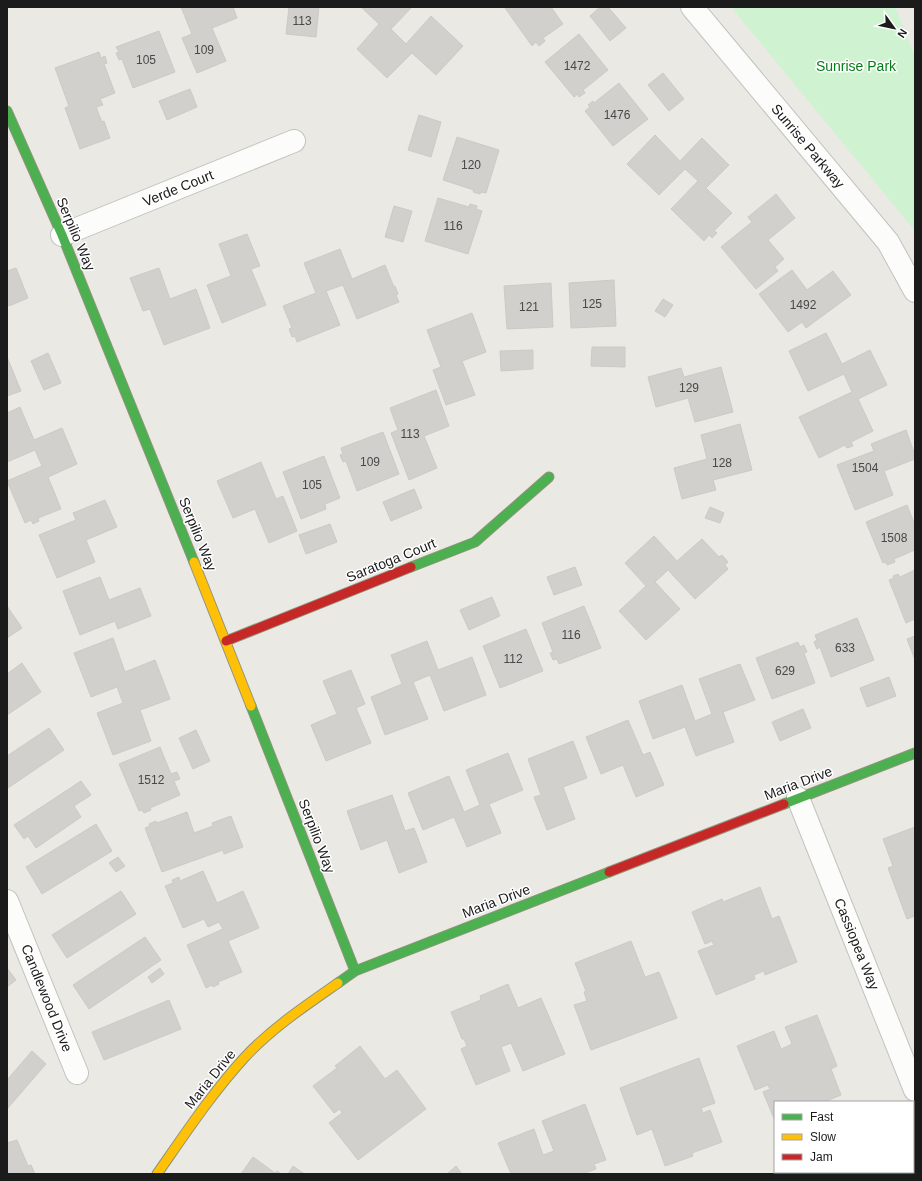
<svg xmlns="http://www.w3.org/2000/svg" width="922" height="1181" font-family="Arial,sans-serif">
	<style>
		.park { fill: #cff3d1 }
		.building { fill: #d2d0cc; stroke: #cdcac5 }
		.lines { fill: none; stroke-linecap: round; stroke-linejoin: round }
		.street-casing { stroke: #c2c2c0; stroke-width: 24 }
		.fast-casing { stroke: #91947c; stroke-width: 11 }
		.slow-casing { stroke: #91947c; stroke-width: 11 }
		.jam-casing { stroke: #91947c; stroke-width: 11 }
		.street { stroke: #fcfcfb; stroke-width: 22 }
		.fast { stroke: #4caf50; stroke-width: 9 }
		.slow { stroke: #ffc107; stroke-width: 9 }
		.jam { stroke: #c62828; stroke-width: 9 }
		.labels { text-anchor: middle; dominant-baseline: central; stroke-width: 3; stroke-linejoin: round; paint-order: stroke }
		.number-label { font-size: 12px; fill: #494847 }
		.park-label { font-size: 14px; fill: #057d17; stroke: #fff }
		.street-label { font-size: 14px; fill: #1b1b1b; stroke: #fff }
	</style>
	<rect width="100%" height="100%" fill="#eae9e4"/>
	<path class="park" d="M731,7H895L915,56V231Z"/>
	<path class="building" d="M181,7H233L237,18L212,28L226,61L197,73L182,38L192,34Z
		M289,7H319L316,37L286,34Z
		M361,7H412L391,29L406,44L431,16L463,46L436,75L412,53L387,78L357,49L379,24Z
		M506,7H551L563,24L543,38L545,41L539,46L536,42L532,46L505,8Z
		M600,7H608L626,28L610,41L590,16Z
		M159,31L175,72L133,88L122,59L119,60L116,53L119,52L116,47Z
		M579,34L608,70L583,90L585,93L579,97L578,94L574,97L545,62Z
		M99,52L101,58L105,56L107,63L104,64L115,93L100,99L103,105L96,107L102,122L104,121L110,138L80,149L65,108L69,106L55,68Z
		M663,73L684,99L669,111L648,85Z
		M619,83L648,119L613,146L585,111L590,107L588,105L593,101L594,103Z
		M190,89L197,107L167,120L159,101Z
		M419,115L441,122L431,157L408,150Z
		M655,135L680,161L702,138L729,165L706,188L732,213L714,231L717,233L712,238L709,235L704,241L671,209L698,181L685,169L659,195L627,164Z
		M457,137L499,150L486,193L481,192L480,194L473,192L474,190L443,180Z
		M776,194L795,218L768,240L784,259L775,267L778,271L756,289L721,247L752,222L748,217Z
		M438,198L469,207L470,204L477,206L476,209L482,211L468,254L425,241Z
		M394,206L412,211L403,242L385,237Z
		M247,234L260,266L251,269L266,305L222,323L207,285L231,276L219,244Z
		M340,249L352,279L385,265L394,287L395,286L398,294L396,295L399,302L357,319L343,285L326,291L340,325L297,342L295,336L292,337L289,329L292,328L283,306L316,293L304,263Z
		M16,268L28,298L9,306L7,300V271Z
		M159,268L170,299L196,289L210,328L164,345L150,309L143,311L130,278Z
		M792,270L807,290L833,271L851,295L806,328L802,322L788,332L759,294Z
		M614,280L616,326L571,328L569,283Z
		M551,283L553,327L507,329L504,286Z
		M663,299L673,305L665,317L655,311Z
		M472,313L486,352L462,361L475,395L446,405L433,370L441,367L427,330Z
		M826,333L842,364L870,350L887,385L858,399L873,431L851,442L853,446L847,448L845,445L819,458L799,417L852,392L844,374L808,391L789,351Z
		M592,347H625V367L591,366Z
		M533,350V369L501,371L500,351Z
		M48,353L61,383L44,390L31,361Z
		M7,357L21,391L7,396Z
		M721,367L733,412L695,422L688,398L656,407L648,377L681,368L684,377Z
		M436,390L449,426L424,436L437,468L409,480L391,433L398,430L390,408Z
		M20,407L34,440L62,428L77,464L48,477L61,509L38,518L39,521L33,524L31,520L25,523L7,481L42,466L35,450L7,462V413Z
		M740,424L752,470L713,480L716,490L682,499L674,468L707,459L701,435Z
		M906,430L915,455V459L884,471L893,495L855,510L837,465L874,451L871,444Z
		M383,432L399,474L357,491L346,461L343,462L340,455L343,454L341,448Z
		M324,456L340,498L325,504L326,509L301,519L283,472Z
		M261,462L276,499L283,496L297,531L269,543L255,509L233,518L217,481Z
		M414,489L422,508L391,521L383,502Z
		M105,500L117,527L86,540L95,562L57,578L39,535L76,520L73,513Z
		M907,505L915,525V550L894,559L895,562L887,565L886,562L883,563L866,522Z
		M710,507L724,513L720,523L705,518Z
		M330,524L337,542L306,554L299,535Z
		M654,536L677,561L702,539L719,557L722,555L728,562L725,565L728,569L695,599L668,570L655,582L680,609L646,640L619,611L646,586L625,563Z
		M575,567L582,585L554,595L547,577Z
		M915,570V619L906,623L889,580L894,578L893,576L898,574L900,577Z
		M100,577L109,600L140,588L151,616L118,629L115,621L80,635L63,591Z
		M492,597L500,616L469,630L460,610Z
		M7,606L22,628L7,638Z
		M584,606L601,648L559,664L557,659L553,660L550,653L553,652L542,623Z
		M857,618L874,660L831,677L820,647L817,649L814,642L817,640L815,635Z
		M526,629L543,671L500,688L483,646Z
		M915,636V660L907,639Z
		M113,638L125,672L155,660L170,699L140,710L151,741L113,755L97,713L123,703L117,687L91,697L74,653Z
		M427,641L438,670L472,657L486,695L444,711L430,675L413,682L428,719L385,735L371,697L402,684L391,655Z
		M798,642L800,647L804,645L807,652L804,653L815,683L772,699L756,658Z
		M22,663L41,692L7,715V674Z
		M740,664L755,700L723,712L734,742L696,756L685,727L653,739L639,701L682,685L695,721L712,714L699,679Z
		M351,670L365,704L356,708L371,743L326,761L311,725L337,714L323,681Z
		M889,677L896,696L867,707L860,688Z
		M803,709L811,728L780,741L772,722Z
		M628,720L643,755L650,752L664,785L636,797L623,765L601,774L586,737Z
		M49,728L64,750L8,788L7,787V756Z
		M196,730L210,761L193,769L179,738Z
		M573,741L587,778L563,787L575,819L547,830L534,797L541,795L528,759Z
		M160,747L171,774L177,772L180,779L174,781L180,795L150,808L151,810L144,813L142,810L139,811L119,764Z
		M508,753L523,790L489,804L501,833L467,847L454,817L423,830L408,793L449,776L464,812L480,805L466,770Z
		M81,781L91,795L74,806L81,817L36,848L28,836L24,839L14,825Z
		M392,795L405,831L414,828L427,862L399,873L387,840L361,850L347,811Z
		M187,812L194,833L213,826L212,823L231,816L243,847L224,854L223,850L162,872L145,828L150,826L149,824L156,821L157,823Z
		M96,824L112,851L42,894L26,867Z
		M915,827V916L907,919L888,868L893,866L883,839Z
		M118,857L125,866L116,872L109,863Z
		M203,871L217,903L243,891L259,928L228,941L242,972L218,982L219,984L213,987L212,985L206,988L187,945L223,929L219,922L208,927L204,919L183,928L165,886L173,883L172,880L179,877L180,881Z
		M760,887L772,919L779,916L797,962L765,975L764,971L754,975L755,979L716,995L698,951L714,945L712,941L705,944L692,912L722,899L723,902Z
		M121,891L136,914L67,958L52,935Z
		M145,937L161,960L89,1009L73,985Z
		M631,941L645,977L659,972L677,1018L591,1050L574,1005L587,1001L584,992L586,991L575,963Z
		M7,968L16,980L7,987Z
		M160,968L164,974L152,983L148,977Z
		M508,984L518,1008L541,998L565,1054L523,1071L511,1043L501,1047L510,1071L476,1085L461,1049L467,1046L464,1039H462L451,1012L481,1000L480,996Z
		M169,1000L181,1029L104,1060L92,1032Z
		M817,1015L837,1066L831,1069L841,1095L824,1102H775V1121L763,1092L770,1089L768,1085L755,1090L737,1046L774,1031L781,1049L792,1044L785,1027Z
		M360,1046L385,1079L397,1070L426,1109L358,1160L329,1123L342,1113L340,1109L334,1113L313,1086L337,1068L335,1066Z
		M32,1051L46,1064L7,1109V1080Z
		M699,1058L715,1103L701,1108L703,1113L710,1110L722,1142L692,1153L693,1156L665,1166L652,1129L637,1135L620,1088Z
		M585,1104L606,1160L594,1164L596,1169L582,1174H511L498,1143L534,1129L543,1155L554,1151L542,1121Z
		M17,1140L28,1166L31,1165L35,1174H7V1143Z
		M253,1157L275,1173L277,1171L281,1174H241Z
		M293,1166L300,1171L305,1174H288Z
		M456,1166L462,1174H447Z"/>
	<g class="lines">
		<defs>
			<path id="street" d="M692,7L888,242L915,291
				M62,235L294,141
				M798,798L915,1090
				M7,901L77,1073
				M913,1137L915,1136
				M815,1174L820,1172"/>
			<path id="fast" d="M7,111L62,235L194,562
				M411,567L475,542L549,477
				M251,706L355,971
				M784,804L915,753
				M338,983L355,971L609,872"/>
			<path id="slow" d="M194,562L251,706
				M157,1174C185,1134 212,1093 245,1057C272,1028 305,1006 338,983"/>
			<path id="jam" d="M226,641L411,567
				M609,872L784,804"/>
		</defs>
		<use href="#street" class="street-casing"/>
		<use href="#fast" class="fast-casing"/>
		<use href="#slow" class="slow-casing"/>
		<use href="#jam" class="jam-casing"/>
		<use href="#street" class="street"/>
		<use href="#fast" class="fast"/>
		<use href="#slow" class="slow"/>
		<use href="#jam" class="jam"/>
	</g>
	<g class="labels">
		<g class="number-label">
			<text x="302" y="21">113</text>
			<text x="204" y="50">109</text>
			<text x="146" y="60">105</text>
			<text x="577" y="66">1472</text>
			<text x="617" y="115">1476</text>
			<text x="471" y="165">120</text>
			<text x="453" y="226">116</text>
			<text x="592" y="304">125</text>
			<text x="803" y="305">1492</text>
			<text x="529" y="307">121</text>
			<text x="689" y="388">129</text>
			<text x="410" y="434">113</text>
			<text x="370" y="462">109</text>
			<text x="722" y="463">128</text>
			<text x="865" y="468">1504</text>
			<text x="312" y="485">105</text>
			<text x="894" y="538">1508</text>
			<text x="571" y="635">116</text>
			<text x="845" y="648">633</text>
			<text x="513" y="659">112</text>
			<text x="785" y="671">629</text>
			<text x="151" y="780">1512</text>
		</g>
		<g class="park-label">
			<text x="856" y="66">Sunrise Park</text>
		</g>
		<g class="street-label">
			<text transform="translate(808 146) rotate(50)">Sunrise Parkway</text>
			<text transform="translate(178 188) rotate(-22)">Verde Court</text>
			<text transform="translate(76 234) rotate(67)">Serpilio Way</text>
			<text transform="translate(198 534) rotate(68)">Serpilio Way</text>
			<text transform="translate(391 560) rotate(-22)">Saratoga Court</text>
			<text transform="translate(798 783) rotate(-21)">Maria Drive</text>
			<text transform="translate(317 836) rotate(69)">Serpilio Way</text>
			<text transform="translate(496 901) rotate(-21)">Maria Drive</text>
			<text transform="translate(857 944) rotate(68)">Cassiopea Way</text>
			<text transform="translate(47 998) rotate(68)">Candlewood Drive</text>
			<text transform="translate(210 1079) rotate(-51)">Maria Drive</text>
		</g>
	</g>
	<rect width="922" height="1181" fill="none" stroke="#1b1b1b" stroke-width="16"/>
	<rect x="774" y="1101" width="140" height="72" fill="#ffffff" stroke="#a4a4a4"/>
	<rect x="782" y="1114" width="20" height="6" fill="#4caf50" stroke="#a4a4a4"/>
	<text x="810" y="1121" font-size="12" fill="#1b1b1b">Fast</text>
	<rect x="782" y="1134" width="20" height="6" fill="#ffc107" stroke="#a4a4a4"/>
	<text x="810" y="1141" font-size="12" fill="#1b1b1b">Slow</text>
	<rect x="782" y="1154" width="20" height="6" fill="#c62828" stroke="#a4a4a4"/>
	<text x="810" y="1161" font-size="12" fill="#1b1b1b">Jam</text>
	<g transform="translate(894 28) rotate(123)" stroke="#ffffff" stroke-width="3" paint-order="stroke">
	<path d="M0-3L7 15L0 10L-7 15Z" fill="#1b1b1b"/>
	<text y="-6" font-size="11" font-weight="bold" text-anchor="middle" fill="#1b1b1b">N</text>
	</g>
</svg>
